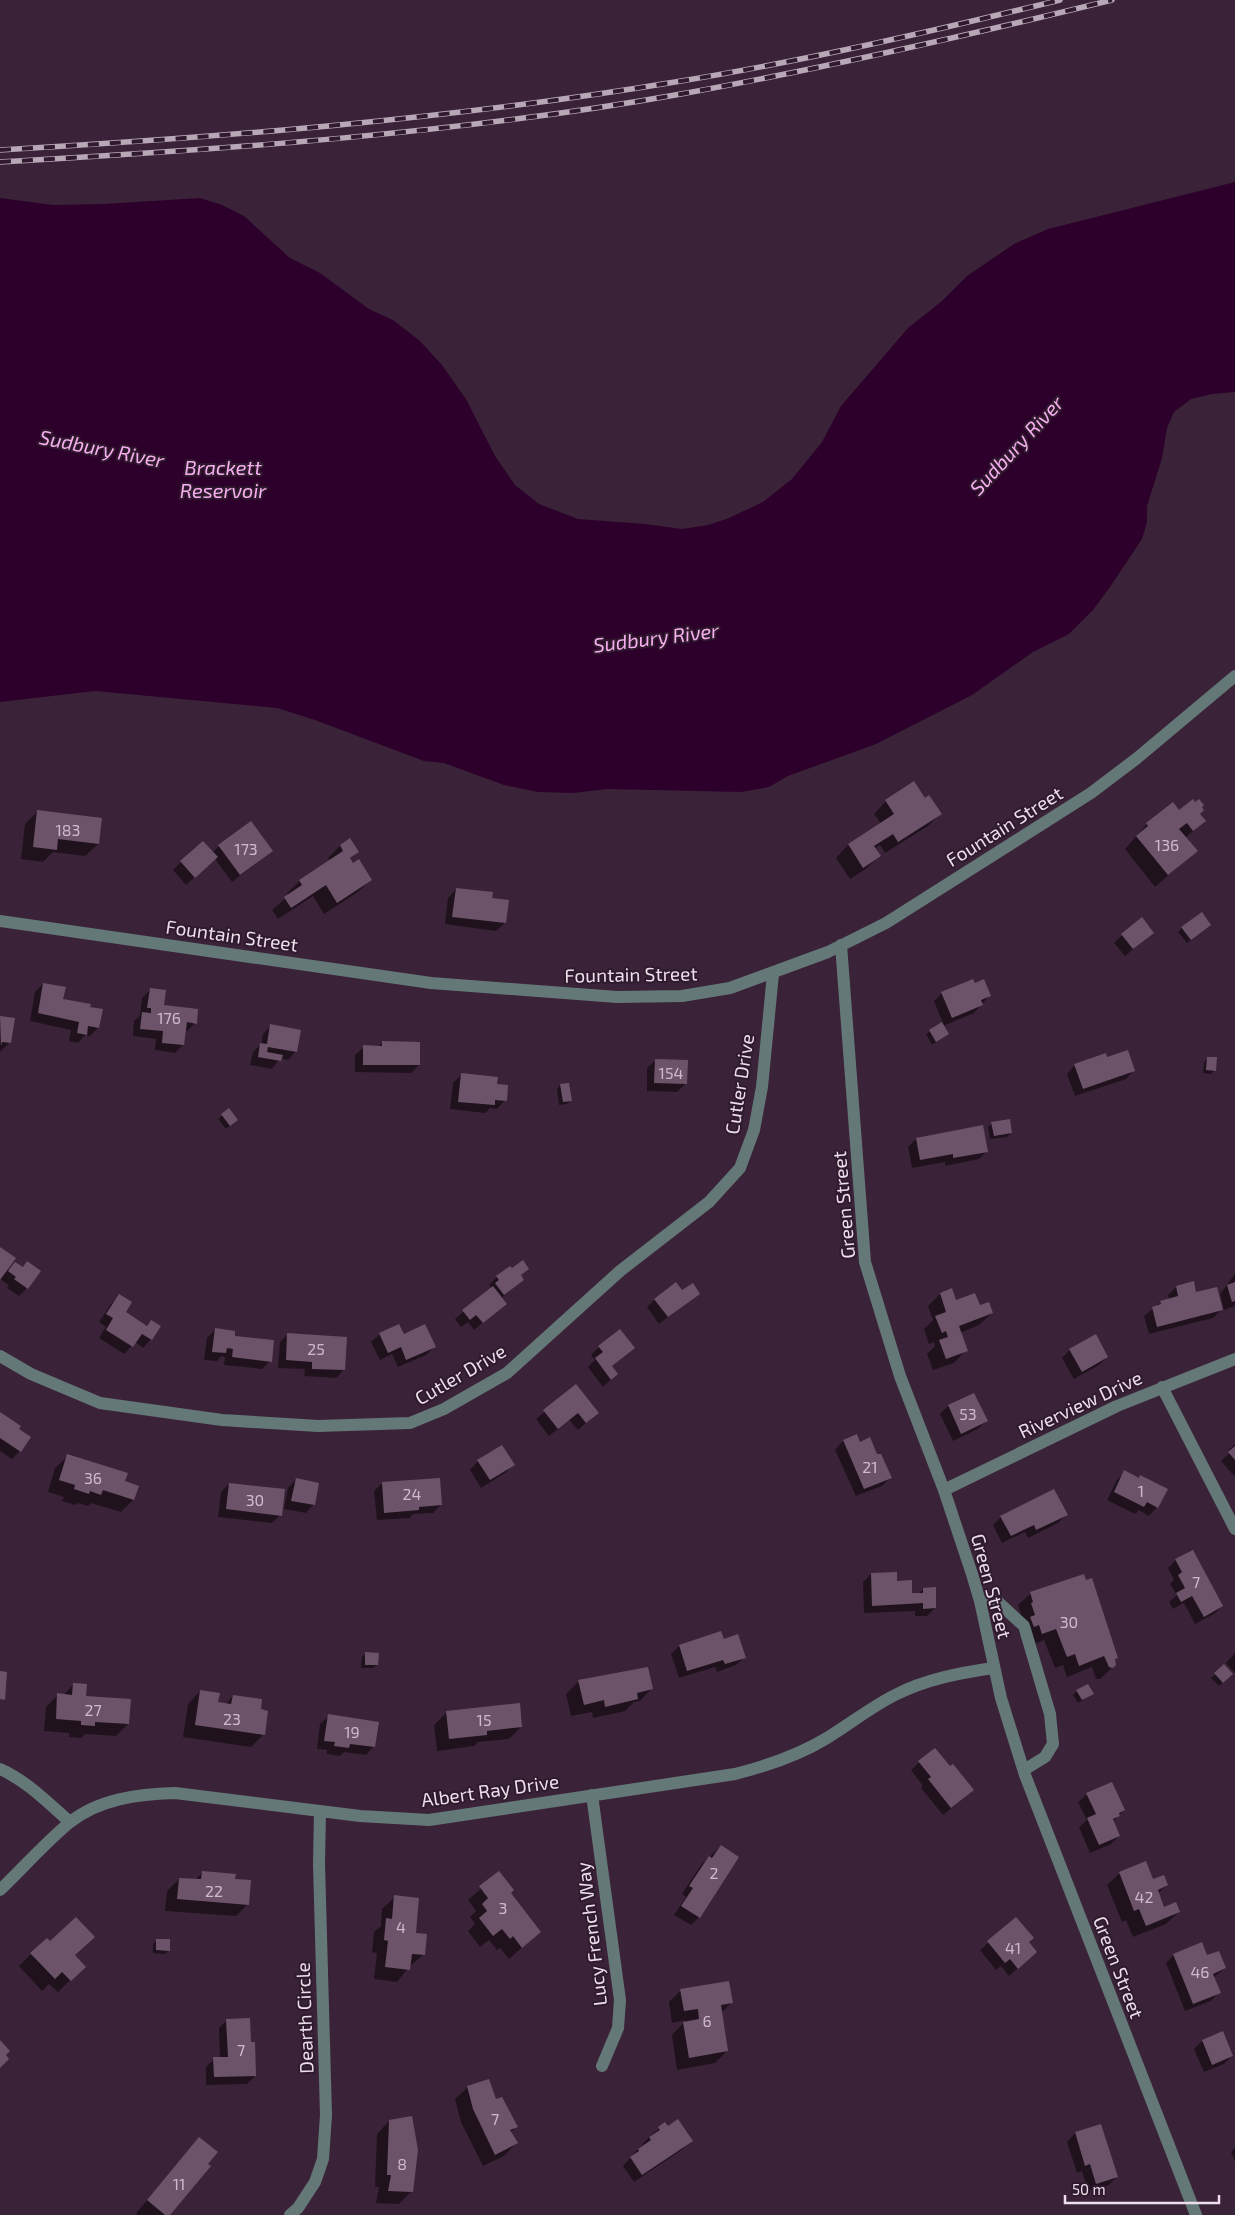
<svg xmlns="http://www.w3.org/2000/svg" width="1235" height="2215" font-family="'Exo 2',sans-serif">
	<style>
		.water { fill: #2d002b }
		.shadow { fill: #0007 }
		.building { fill: #6d536a }
		.lines { fill: none; stroke-linecap: round; stroke-linejoin: round }
		.minor { stroke: #657878; stroke-width: 12 }
		.rail-casing { stroke: #b8a7b6; stroke-width: 5.5 }
		.rail { stroke: #301a2e; stroke-width: 4; stroke-dasharray: 11; stroke-linecap: butt }
		.labels { text-anchor: middle; dominant-baseline: central; stroke-width: 4; stroke-linejoin: round; paint-order: stroke }
		.number-label { font-size: 16px; fill: #cdbbcb }
		.street-label { font-size: 19px; fill: #eddeeb; stroke: #301a2e }
		.water-label { font-size: 20px; font-style: italic; fill: #f7aff0; stroke: #301a2e }
	</style>
	<rect width="100%" height="100%" fill="#3a2338"/>
	<path class="water" d="M1235,182V392L1212,394L1191,399L1174,412L1167,428L1162,458L1147,506V522L1142,539L1110,587L1093,610L1069,634L1033,652L972,695L876,744L788,776L769,787L741,792L607,789L573,793L538,792L504,785L444,763L424,761L315,720L277,708L95,691L0,702V198L53,205L104,204L200,198L222,205L244,216L290,258L320,273L369,309L393,320L420,341L442,365L466,399L495,456L515,485L539,504L578,519L645,524L682,529L708,525L729,518L763,502L792,479L822,442L841,406L908,328L942,301L967,276L1014,244L1048,229Z"/>
	<path class="shadow" d="M925,800L940,814L928,826L885,853L880,845L874,849L879,856L867,868L850,879L836,858L848,845L881,824L874,814L886,801Z
		M1179,811L1199,814L1204,821L1185,838L1196,851L1155,887L1125,849L1147,824Z
		M37,812L98,844L85,856L53,852L43,862L21,859L25,824Z
		M219,846L272,851L232,882L215,859L186,885L173,870L181,862L212,853Z
		M340,846L358,852L349,860L370,880L358,892L324,914L313,896L278,919L272,910L289,895L287,893L300,881L330,861L328,858Z
		M456,889L490,899L505,923L496,931L445,924L448,898Z
		M1182,928H1206L1187,943L1178,932Z
		M1152,933L1125,956L1114,943L1122,935Z
		M43,984L62,1001L89,1008L98,1028L90,1036L85,1035L78,1043L69,1041L71,1030L30,1021L35,992Z
		M974,985L990,995L974,1013L943,1026L947,1034L932,1045L926,1034L943,1023L934,1001L942,993Z
		M150,990L163,1006L195,1023L187,1031H184L183,1045L175,1053L155,1050L156,1039L133,1036L134,1021L140,1016L142,998Z
		M0,1017L13,1019L10,1042L0,1052Z
		M271,1026L296,1051L288,1060L280,1058L272,1069L250,1065L253,1052L261,1044L263,1034Z
		M382,1043L419,1065L411,1073L355,1072V1055L364,1047H378Z
		M1208,1058L1215,1070L1211,1074L1203,1073L1204,1062Z
		M1106,1059L1134,1070L1126,1079L1075,1096L1067,1074L1075,1065Z
		M656,1060L685,1084L677,1092L647,1091V1068Z
		M461,1075L496,1085L505,1100L497,1109L490,1108L485,1113L450,1109L453,1083Z
		M560,1085L570,1101L567,1104L559,1105L557,1089Z
		M229,1110L233,1123L226,1129L218,1119Z
		M992,1123L1011,1133L1007,1137L990,1139L988,1127Z
		M982,1126L987,1151L979,1159L945,1166V1162L912,1168L908,1147L916,1139Z
		M0,1248L4,1274L15,1263L22,1268L27,1262V1288L19,1296L7,1288L9,1285L0,1279Z
		M528,1269L520,1276L523,1280L501,1298L505,1304L474,1330L468,1322L461,1327L455,1319L491,1288L489,1285L497,1277Z
		M1235,1274V1306L1224,1310L1220,1294Z
		M1176,1287L1195,1293L1221,1310L1213,1318L1149,1334L1144,1316L1161,1302L1169,1300L1168,1295Z
		M951,1290L955,1301L979,1307L992,1313L979,1325L960,1333L966,1350L954,1363L933,1370L927,1354L935,1346L934,1342L929,1344L924,1329L933,1320L928,1306L940,1294Z
		M682,1292L698,1293L659,1324L647,1307L655,1299Z
		M119,1296L124,1313L146,1326L151,1321V1339L143,1348L135,1342L124,1354L99,1338L106,1327L99,1322L111,1304Z
		M399,1325L403,1336L434,1347L426,1355L398,1367L392,1354L380,1360L371,1342L380,1334Z
		M215,1330L234,1337L270,1361L262,1369L224,1365L225,1357L221,1356L217,1361L204,1360L207,1338Z
		M288,1334L344,1370L336,1378L304,1376L305,1369L278,1368L280,1342Z
		M599,1347L633,1348L611,1367L617,1374L603,1387L588,1367L595,1360L591,1355Z
		M1070,1350L1107,1357L1099,1365L1074,1379L1062,1358Z
		M576,1386L597,1413L578,1430L569,1420L549,1436L536,1419Z
		M973,1394L986,1421L978,1429L953,1441L940,1414L948,1406Z
		M0,1414L17,1430L20,1451L12,1459L0,1451Z
		M856,1436L860,1444L890,1478L882,1486L856,1496L835,1450L843,1441Z
		M1235,1444V1475L1234,1476L1221,1461L1231,1452L1229,1450Z
		M502,1447L513,1465L505,1473L481,1488L470,1470L478,1461Z
		M68,1456L124,1482L133,1500L121,1512L91,1503L88,1506L78,1503L75,1505L62,1501L64,1497L48,1492L55,1468Z
		M1125,1472L1138,1479L1141,1476L1157,1507L1149,1516L1139,1510L1135,1514L1107,1500L1117,1480Z
		M296,1480L314,1504L306,1513L284,1509L288,1488Z
		M382,1483L441,1505L433,1513L413,1514L410,1518L377,1520L374,1491Z
		M229,1484L280,1515L272,1523L218,1517L221,1492Z
		M1066,1515L1058,1523L1028,1538L1025,1532L1002,1543L993,1525L1001,1517Z
		M1192,1552L1222,1606L1214,1614L1195,1624L1184,1603L1173,1609L1169,1602L1177,1595L1170,1584L1174,1580L1168,1568L1176,1560Z
		M871,1574L896,1582L911,1594H918L923,1589L935,1608L927,1616H915V1611L864,1613L863,1582Z
		M1031,1593L1116,1658L1114,1660L1115,1665L1100,1679H1096L1092,1667L1067,1677L1063,1665L1055,1668L1044,1640L1030,1646L1022,1638L1018,1630L1022,1626L1019,1616L1021,1614L1018,1605Z
		M679,1646L745,1657L736,1665L717,1672L715,1667L679,1678L671,1654Z
		M366,1653L377,1665L373,1668H361L362,1657Z
		M1235,1653V1673L1226,1663Z
		M1224,1666L1232,1674L1219,1686L1211,1678Z
		M579,1681L652,1688L640,1701L634,1702L625,1711L593,1718L592,1712L571,1716L566,1694Z
		M74,1684L85,1697L128,1724L116,1736L85,1734L81,1738L69,1737V1733L44,1731L46,1707L58,1695H63Z
		M200,1691L217,1703L225,1705L233,1696L259,1711L264,1734L251,1747L183,1737L188,1704Z
		M1077,1691L1092,1694L1078,1703L1073,1695Z
		M447,1712L521,1727L509,1739L478,1742L474,1746L437,1751L434,1725Z
		M329,1716L374,1746L366,1755L344,1752L340,1756L327,1754V1750L317,1749L320,1724Z
		M935,1749L964,1798L943,1815L921,1788L923,1786L911,1770Z
		M1112,1783L1124,1810L1113,1822L1119,1836L1111,1844L1090,1853L1079,1827L1087,1820L1078,1802L1087,1794Z
		M721,1846L699,1917L691,1925L674,1915L686,1897L682,1894L701,1865Z
		M202,1873L234,1880L248,1904L236,1916L165,1911L167,1891L179,1879L195,1880Z
		M499,1873L509,1893L539,1932L509,1959L500,1948L497,1950L489,1940L480,1947L468,1931L475,1924L470,1917L476,1911L468,1900Z
		M1120,1873L1166,1885L1158,1894L1163,1909L1179,1912L1166,1924L1133,1937L1126,1920L1122,1922L1107,1885Z
		M395,1897L424,1954L409,1967L397,1982L374,1979L377,1953L372,1952L374,1932L381,1926L382,1909Z
		M1016,1919L1028,1943L1036,1952L1009,1976L1001,1966L996,1970L980,1950Z
		M157,1940L169,1950L165,1954L153,1953V1944Z
		M31,1954L74,1956L84,1967L58,1992L49,1984L42,1991L19,1966Z
		M1174,1955L1206,1957L1225,1968L1213,1978L1219,1992L1211,2001L1185,2011L1166,1963Z
		M681,1990L732,2002L721,2013L727,2051L715,2063L677,2070L672,2035L686,2020L672,2023L669,2002Z
		M227,2020L255,2076L247,2084L206,2085V2067L214,2059L220,2058L219,2028Z
		M1222,2033L1232,2056L1224,2064L1204,2072L1194,2049L1202,2041Z
		M468,2087L496,2101L516,2127L510,2133L516,2143L504,2156L483,2166L461,2122L455,2099Z
		M389,2121L412,2191L399,2204L376,2203L379,2187H375L377,2134Z
		M665,2124L668,2128L691,2141L683,2149L634,2182L623,2166L650,2136Z
		M1100,2126L1117,2177L1109,2185L1088,2191L1082,2171L1077,2173L1067,2142L1075,2133Z
		M200,2139L206,2164L168,2215H138L136,2213Z
		M1235,2148V2161L1231,2152Z"/>
	<path class="building" d="M914,781L925,798L929,795L942,814L898,842L893,834L874,846L881,856L863,868L848,844L894,814L885,800Z
		M1193,799L1195,802L1199,799L1204,805L1202,807L1204,810L1200,814L1206,821L1193,831L1187,823L1179,829L1198,851L1168,875L1136,836L1148,826L1146,823L1173,802L1179,810Z
		M37,810L102,818L99,844L58,839L57,850L33,847Z
		M251,821L273,851L240,875L218,845Z
		M350,838L359,852L350,858L353,863L359,859L372,880L337,903L326,885L291,908L284,897L302,885L299,880L343,851L340,845Z
		M203,841L218,857L195,878L180,861Z
		M456,888L493,892L492,898L509,900L506,923L452,917Z
		M1202,912L1211,925L1191,940L1181,927Z
		M1142,917L1154,933L1133,949L1121,934Z
		M973,979L975,983L984,979L991,996L981,1000L983,1005L952,1018L941,992Z
		M43,983L66,987L63,999L91,1004L90,1007L103,1009L99,1028L88,1026L87,1035L77,1033L79,1022L38,1013Z
		M150,988L166,990L164,1005L198,1009L197,1024L187,1022L184,1045L162,1043L163,1031L140,1029L142,1012L151,1013V1008H147Z
		M0,1016L15,1018L11,1043L2,1042L1,1046Z
		M942,1022L949,1034L936,1042L929,1030Z
		M270,1024L301,1030L297,1052L268,1047L267,1052L283,1055L281,1061L258,1057L260,1043L267,1044Z
		M382,1041L420,1042V1065H363V1045L382,1046Z
		M1128,1050L1135,1071L1083,1089L1074,1064L1106,1053L1107,1057Z
		M1207,1057H1217L1216,1071L1206,1070Z
		M655,1059L688,1060L687,1084L654,1083Z
		M461,1073L498,1077L497,1084L508,1085L507,1101L495,1100V1105L458,1102Z
		M569,1083L572,1101L563,1102L560,1084Z
		M229,1108L238,1120L230,1126L221,1114Z
		M1010,1119L1012,1133L994,1136L991,1122Z
		M983,1125L988,1152L953,1158V1154L920,1160L916,1138Z
		M0,1247L16,1258L0,1280Z
		M523,1260L529,1269L521,1275L524,1280L504,1295L495,1283L499,1280L496,1276L510,1266L512,1268Z
		M27,1261L41,1271L28,1289L14,1279L16,1277L8,1271L15,1262L23,1267Z
		M1194,1281L1196,1292L1217,1287L1223,1310L1157,1327L1152,1307L1161,1304L1160,1301L1178,1296L1176,1286Z
		M676,1282L682,1290L693,1283L700,1294L668,1317L654,1299Z
		M1235,1282V1301L1232,1302L1227,1285Z
		M493,1286L507,1304L483,1323L476,1315L470,1320L462,1310Z
		M952,1288L956,1300L975,1293L980,1305L989,1302L993,1313L959,1326L968,1351L946,1359L939,1340L948,1337L946,1331L942,1333L935,1316L946,1312L940,1293Z
		M119,1294L132,1302L126,1312L147,1326L151,1320L161,1326L152,1340L142,1334L133,1347L106,1330L113,1318L106,1314Z
		M399,1324L404,1334L425,1324L436,1347L406,1360L401,1347L388,1353L379,1333Z
		M215,1328L235,1331V1336L274,1340L272,1362L232,1357L233,1349L227,1348L226,1353L212,1352Z
		M620,1329L635,1348L612,1366L618,1374L611,1380L595,1358L603,1352L598,1346Z
		M287,1333L347,1337L345,1370L312,1369V1362L286,1360Z
		M1096,1334L1108,1357L1082,1372L1069,1349Z
		M576,1384L599,1413L586,1423L578,1413L558,1429L543,1410Z
		M974,1393L988,1421L961,1434L948,1405Z
		M0,1412L21,1426L19,1429L31,1437L21,1452L0,1438Z
		M857,1434L860,1442L870,1437L877,1454H881L892,1478L864,1489L843,1440Z
		M502,1445L515,1465L490,1480L477,1460Z
		M1235,1446V1460L1228,1452Z
		M67,1454L128,1473L125,1481L139,1486L134,1500L103,1490L101,1495L90,1491L89,1494L74,1489L75,1485L59,1480Z
		M1124,1470L1139,1478L1140,1475L1168,1489L1158,1508L1147,1502L1144,1507L1114,1492Z
		M296,1478L319,1483L315,1505L291,1501Z
		M440,1478L442,1505L419,1507V1510L384,1513L382,1482Z
		M229,1483L285,1489L282,1516L226,1509Z
		M1054,1489L1068,1515L1036,1530L1034,1525L1011,1536L1000,1516Z
		M1193,1550L1223,1606L1204,1617L1192,1596L1181,1602L1176,1593L1185,1588L1178,1575L1182,1572L1175,1559Z
		M897,1572V1581L912,1580V1593H923V1588L936,1587V1608L923,1609V1603L872,1606L871,1573Z
		M1084,1574L1086,1580L1092,1578L1118,1658L1115,1659L1116,1665L1113,1668L1109,1667L1104,1656L1079,1666L1075,1654L1067,1657L1056,1629L1042,1634L1039,1625L1034,1627L1030,1617L1035,1615L1031,1603L1033,1602L1030,1592Z
		M721,1631L724,1639L738,1634L746,1658L725,1664L723,1660L687,1671L679,1645Z
		M365,1652L379,1653L378,1665H365Z
		M1224,1664L1233,1674L1223,1683L1214,1673Z
		M648,1667L653,1689L637,1693L638,1699L605,1707L604,1700L584,1705L578,1680Z
		M0,1671L7,1672L5,1700L0,1699Z
		M73,1683L87,1684L86,1696L131,1699L129,1724L95,1722V1726L81,1725V1721L56,1719L57,1693L72,1695Z
		M1088,1684L1094,1694L1082,1700L1076,1690Z
		M200,1690L220,1693L218,1702L231,1704L233,1695L262,1699L261,1709L268,1711L265,1735L195,1725Z
		M520,1703L522,1727L487,1731V1735L449,1739L446,1711Z
		M328,1714L379,1722L375,1747L350,1744L349,1748L334,1746L335,1742L324,1741Z
		M935,1748L950,1766L953,1764L974,1790L951,1808L928,1779L931,1777L918,1761Z
		M1112,1782L1125,1810L1119,1813L1120,1816L1113,1819L1120,1836L1099,1845L1087,1818L1096,1814L1086,1793Z
		M721,1845L739,1857L700,1918L681,1906L693,1888L689,1886L709,1856L712,1858Z
		M1146,1861L1153,1879L1164,1875L1168,1885L1158,1890L1164,1907L1176,1902L1180,1912L1146,1926L1139,1909L1134,1911L1119,1872Z
		M202,1871L236,1874L235,1879L251,1880L249,1905L177,1899L179,1878L201,1879Z
		M499,1871L514,1890L511,1893L541,1932L522,1948L513,1936L510,1939L502,1929L493,1936L479,1918L487,1911L482,1904L488,1898L479,1886Z
		M394,1895L419,1898L416,1933L427,1934L425,1955L412,1954L410,1970L385,1967L388,1941L384,1940L386,1918L392,1919Z
		M76,1917L95,1937L75,1955L86,1967L71,1981L62,1972L55,1979L30,1953L47,1938L50,1941Z
		M1016,1917L1034,1938L1029,1942L1037,1952L1018,1969L1010,1959L1005,1963L987,1941Z
		M156,1939H170V1951L156,1950Z
		M1202,1942L1207,1955L1219,1951L1226,1968L1213,1974L1221,1993L1193,2004L1173,1954Z
		M729,1981L733,2003L721,2005L728,2051L689,2058L683,2022L699,2019L698,2009L684,2011L680,1989Z
		M250,2018L251,2042H255L256,2076L214,2077L213,2057H228L226,2019Z
		M1223,2031L1233,2056L1212,2065L1202,2040Z
		M0,2040L10,2051L6,2055L9,2059L0,2068Z
		M489,2079L496,2099L502,2097L518,2127L510,2130L518,2143L495,2155L473,2109L467,2086Z
		M412,2116L418,2150L413,2192L388,2191L391,2175H387L389,2120Z
		M678,2119L693,2141L642,2175L630,2157L639,2151L638,2149L651,2140L649,2137L660,2130L658,2127L665,2122L668,2126Z
		M1101,2124L1118,2177L1096,2184L1090,2164L1085,2166L1075,2132Z
		M199,2137L218,2152L208,2164L211,2166L170,2215H165L147,2200Z"/>
	<g class="lines">
		<path class="minor" d="M0,921L431,983L617,997L682,996L730,988L828,952L886,923L1091,793L1136,759L1235,676
			M841,945L865,1262L900,1376L944,1490L972,1574L980,1601L1001,1698L1025,1775L1196,2215
			M0,1356L31,1374L100,1403L222,1420L318,1426L410,1423L444,1409L507,1373L620,1271L709,1202L740,1168L754,1130L762,1087L773,974
			M1162,1387L1235,1529
			M944,1490L1117,1406L1235,1359
			M979,1597L998,1602L1024,1626L1050,1714L1053,1744L1045,1757L1024,1770
			M0,1769C27,1781 48,1803 70,1822
			M592,1795L620,2000L618,2028L602,2066
			M0,1890C23,1868 45,1843 69,1823C98,1799 139,1794 175,1793L360,1816L429,1820L735,1774C767,1766 799,1755 827,1738C850,1724 871,1707 895,1695C926,1679 960,1673 993,1668
			M290,2215L298,2208L315,2182L323,2159L326,2115L319,1864L320,1811"/>
		<defs>
			<path id="rail" d="M0,150C226,137 452,119 675,82C805,61 933,31 1060,0
				M0,162C227,149 456,134 681,94C826,68 969,35 1112,0"/>
		</defs>
		<use href="#rail" class="rail-casing"/>
		<use href="#rail" class="rail"/>
	</g>
	<g class="labels">
		<g class="number-label">
			<text x="68" y="829">183</text>
			<text x="1167" y="844">136</text>
			<text x="246" y="848">173</text>
			<text x="169" y="1017">176</text>
			<text x="671" y="1072">154</text>
			<text x="316" y="1348">25</text>
			<text x="968" y="1413">53</text>
			<text x="870" y="1466">21</text>
			<text x="93" y="1477">36</text>
			<text x="1141" y="1490">1</text>
			<text x="412" y="1493">24</text>
			<text x="255" y="1499">30</text>
			<text x="1196" y="1581">7</text>
			<text x="1069" y="1621">30</text>
			<text x="93" y="1709">27</text>
			<text x="232" y="1718">23</text>
			<text x="484" y="1719">15</text>
			<text x="352" y="1731">19</text>
			<text x="714" y="1872">2</text>
			<text x="214" y="1890">22</text>
			<text x="1144" y="1896">42</text>
			<text x="503" y="1907">3</text>
			<text x="401" y="1926">4</text>
			<text x="1013" y="1947">41</text>
			<text x="1200" y="1971">46</text>
			<text x="707" y="2020">6</text>
			<text x="241" y="2049">7</text>
			<text x="495" y="2118">7</text>
			<text x="402" y="2163">8</text>
			<text x="179" y="2183">11</text>
		</g>
		<g class="street-label">
			<text transform="translate(1004 826) rotate(-32)">Fountain Street</text>
			<text transform="translate(232 935) rotate(8)">Fountain Street</text>
			<text transform="translate(631 974) rotate(-1)">Fountain Street</text>
			<text transform="translate(739 1084) rotate(-81)">Cutler Drive</text>
			<text transform="translate(843 1205) rotate(-95)">Green Street</text>
			<text transform="translate(460 1374) rotate(-30)">Cutler Drive</text>
			<text transform="translate(1080 1404) rotate(-25)">Riverview Drive</text>
			<text transform="translate(992 1586) rotate(75)">Green Street</text>
			<text transform="translate(490 1790) rotate(-8)">Albert Ray Drive</text>
			<text transform="translate(591 1934) rotate(-97)">Lucy French Way</text>
			<text transform="translate(1119 1967) rotate(69)">Green Street</text>
			<text transform="translate(304 2018) rotate(-92)">Dearth Circle</text>
		</g>
		<g class="water-label">
			<text transform="translate(1016 445) rotate(-47)">Sudbury River</text>
			<text transform="translate(102 448) rotate(11)">Sudbury River</text>
			<text x="223" y="467">Brackett<tspan x="223" dy="23">Reservoir</tspan></text>
			<text transform="translate(656 637) rotate(-7)">Sudbury River</text>
		</g>
	</g>
	<path d="M1065 2195v8h154v-8" fill="none" stroke="#eddeeb" stroke-width="2.5"/>
	<text x="1072" y="2195" font-size="15" fill="#eddeeb" stroke="#301a2e" stroke-width="4" paint-order="stroke">50 m</text>
</svg>
